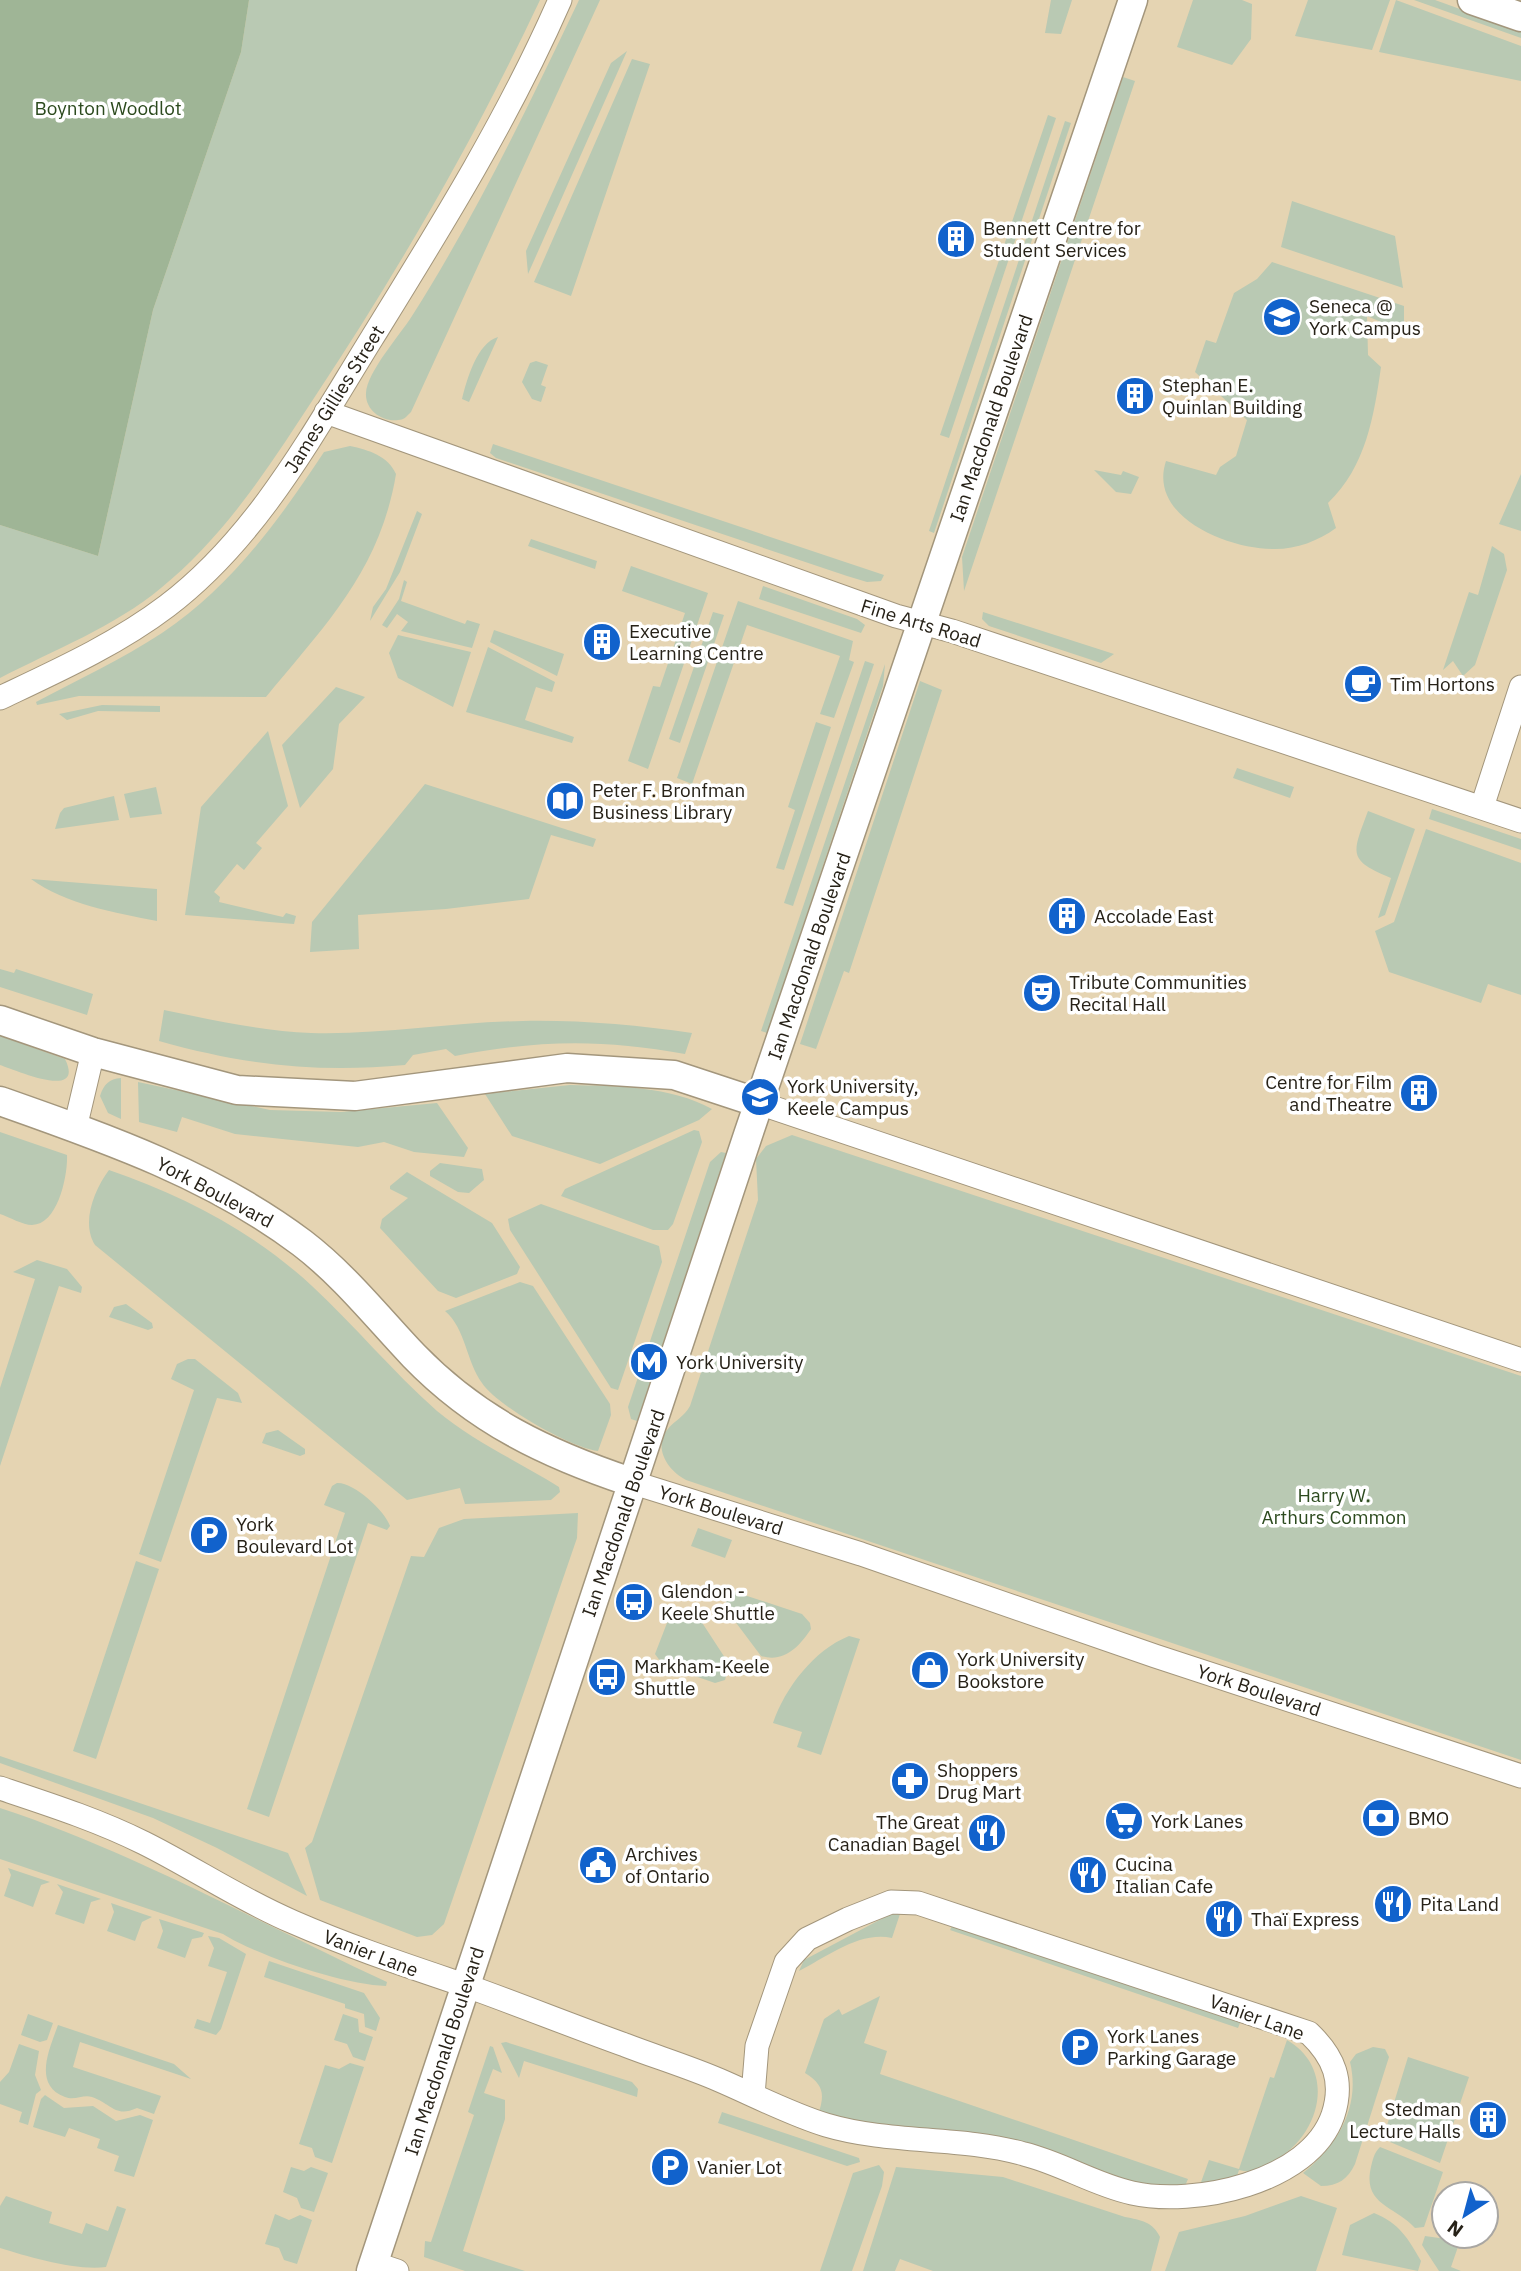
<svg xmlns="http://www.w3.org/2000/svg" width="1521" height="2271" font-family="'IBM Plex Sans',sans-serif">
	<style>
		.built { fill: #e5d4b2; fill-rule: evenodd }
		.green { fill: #b9c9b3 }
		.forest { fill: #9fb596 }
		.lines { fill: none; stroke-linecap: round; stroke-linejoin: round }
		.minor-casing { stroke: #a3967c; stroke-width: 25 }
		.tertiary-casing { stroke: #a3967c; stroke-width: 31 }
		.minor { stroke: #fff; stroke-width: 23 }
		.tertiary { stroke: #fff; stroke-width: 28 }
		.labels { text-anchor: middle; dominant-baseline: central; stroke-width: 7; stroke-linejoin: round; paint-order: stroke }
		.park-label { font-size: 19px; fill: #2c4a1e; stroke: #fff }
		.poi-label { font-size: 19px; fill: #272218; stroke: #fff; text-anchor: start }
		.street-label { font-size: 19px; fill: #272218; stroke: #fff }
	</style>
	<rect width="100%" height="100%" fill="#eedfc3"/>
	<path class="built" d="M0,0H1521V2271H0ZM1444,2194H1486V2236H1444Z"/>
	<path class="green" d="M249,0H540C475,138 400,268 316,395C270,465 227,534 161,588C114,627 54,650 0,678V525L98,556L153,310L241,52Z
		M579,0H600L411,412C406,417 404,420 398,420C382,422 365,410 366,393C367,372 400,335 412,316C476,215 528,107 579,0Z
		M1051,0H1072L1061,34L1045,33Z
		M1193,0H1242L1252,4L1251,39L1232,65L1177,47Z
		M1308,0H1390L1372,50L1295,36Z
		M1396,0L1521,46V81L1379,52Z
		M1414,0H1435L1521,31V38Z
		M627,51L528,274L526,251L611,63Z
		M632,59L650,64L571,296L534,282Z
		M1123,77L1135,81L964,591L962,557Z
		M1048,115L1056,118L949,438L940,435Z
		M1065,121L1071,123L934,533L929,531Z
		M1292,201L1395,236L1403,288L1281,247Z
		M1272,262L1404,306V332L1367,316L1368,355L1381,367C1374,416 1366,467 1328,503L1336,528C1318,541 1297,549 1275,549C1231,550 1147,518 1166,461L1216,475L1220,467L1236,456L1247,420L1195,372L1206,340L1216,343L1234,293L1257,279Z
		M498,337L469,402L462,399C467,379 477,343 498,337Z
		M536,361L548,365L541,385L546,387L541,402L532,399L522,382L530,363Z
		M493,444L884,575L881,581L867,582L847,576L496,458L490,453Z
		M350,446C369,450 388,456 396,474C380,571 325,625 266,697L79,696L37,705L36,702C78,680 122,659 162,633C230,588 280,519 324,452Z
		M1094,470L1121,475L1123,471L1139,477L1131,494L1116,492Z
		M1521,474V531L1499,524Z
		M417,511L422,514L400,572L370,621L373,607L386,589Z
		M531,539L597,561L595,569L528,546Z
		M1492,546L1504,554L1507,570L1475,665L1463,676L1453,661L1443,670L1469,592L1478,595Z
		M631,566L708,593L648,769L628,761L653,686L660,687L685,613L622,591Z
		M404,580L407,582L401,601L465,624L467,620L480,624L472,648L401,631L408,622L397,614L387,628L382,625L399,599Z
		M763,586L857,619L865,625L861,633L759,599Z
		M738,601L853,641L849,660L854,662L834,718L820,714L840,656L747,625L692,784L677,778Z
		M713,612L724,615L680,743L669,739Z
		M983,612L1114,654L1101,663L989,626L982,619Z
		M494,630L564,654L557,676L490,642Z
		M398,635L471,652L453,707L398,678L389,653Z
		M488,647L555,682L552,692L536,687L525,720L574,737L572,743L466,712Z
		M865,661L874,664L793,906L784,903Z
		M885,664L883,686L767,1033L761,1031Z
		M920,681L942,690L849,973L844,971L816,1049L800,1044Z
		M336,687L365,697L339,724L333,769L300,808L282,745Z
		M102,705L160,706V712L98,711L67,720L59,714Z
		M816,722L831,727L784,870L776,868L795,810L788,807Z
		M268,731L288,806L256,843L262,848L244,870L237,864L214,892L220,897L219,902L283,917L286,913L296,916L294,924L185,915L201,807Z
		M1237,768L1294,787L1290,798L1233,778Z
		M425,784L596,839L593,847L551,835L529,899L446,909L358,915L359,949L310,952L312,922Z
		M156,787L162,814L130,818L124,794Z
		M114,796L119,820L55,829L60,813L64,808Z
		M1432,809L1521,839V850L1429,819Z
		M1368,811L1415,829L1385,915L1378,918L1391,878C1347,860 1352,854 1368,811Z
		M1426,829L1521,863V995L1488,984L1481,1003L1389,972L1375,931L1394,922Z
		M31,879L157,889V921C116,913 65,904 31,879Z
		M0,969L14,973L16,969L93,994L87,1015L0,987Z
		M164,1010C213,1020 261,1031 311,1033C382,1035 452,1022 523,1021C580,1020 636,1025 692,1033L685,1054C601,1039 539,1040 455,1056L446,1049L413,1055L405,1065C317,1073 244,1065 159,1041Z
		M0,1036L65,1059C86,1102 13,1069 0,1065Z
		M121,1078V1119L108,1113L100,1096C104,1084 109,1079 121,1078Z
		M138,1082L270,1110L341,1112L437,1103L468,1148L464,1157L414,1152L384,1142L358,1147L235,1134L182,1117L177,1132L139,1122Z
		M570,1085C615,1086 671,1086 712,1109L699,1120L600,1164L512,1136L485,1094Z
		M694,1130L699,1131L702,1142L673,1224L668,1230H653L561,1196L565,1189Z
		M0,1132L67,1155C68,1175 58,1225 32,1225C23,1225 9,1217 0,1214Z
		M792,1135L1521,1376V1760L686,1480C668,1471 653,1448 667,1430C675,1420 684,1417 690,1406L758,1200L756,1159L766,1146Z
		M721,1152L726,1153L637,1421L631,1419L628,1407L710,1162Z
		M440,1163L482,1169L484,1180L469,1193L458,1192L430,1176V1171Z
		M109,1170C184,1196 254,1232 312,1286C355,1326 393,1372 437,1411C474,1442 518,1461 559,1487L560,1492L551,1500L465,1504L460,1488L407,1500L95,1245C81,1223 94,1190 109,1170Z
		M407,1172L492,1223L520,1267L517,1274L456,1298L438,1291L380,1228L382,1219L408,1198L390,1189V1186Z
		M541,1204L659,1246L662,1262L618,1390L611,1388L510,1230L508,1219Z
		M37,1260L67,1269L82,1287L81,1293L59,1286L0,1466V1388L35,1279L13,1272Z
		M520,1282L533,1286L610,1404L611,1415L598,1451C571,1448 496,1405 482,1383C466,1361 466,1329 445,1311Z
		M126,1304L152,1323L153,1328L148,1330L109,1317L114,1307Z
		M188,1359H195L238,1393L242,1403L217,1398L161,1562L139,1554L194,1390L171,1379L177,1364Z
		M278,1430L305,1449V1454L300,1456L262,1443L266,1433Z
		M337,1483C354,1482 385,1511 390,1526L387,1530L368,1523L269,1817L247,1809L345,1513L324,1505L332,1486Z
		M578,1513L577,1538L444,1924L432,1935L417,1937L320,1900L305,1848L312,1842L411,1556L424,1557L439,1528L464,1519Z
		M698,1528L732,1540L725,1558L691,1546Z
		M136,1561L159,1569L96,1759L73,1751Z
		M735,1592L802,1614L810,1623L811,1629C799,1647 784,1663 761,1656L725,1608L727,1597Z
		M680,1612L695,1615L701,1621L729,1664L725,1680L715,1683L663,1665L655,1654L667,1623Z
		M849,1636L860,1639L821,1755L797,1747L802,1732L773,1723C785,1688 814,1650 849,1636Z
		M0,1756L288,1853L307,1896L217,1848L153,1818L0,1763Z
		M0,1808C134,1852 259,1923 387,1982L386,1986C344,1985 258,1956 223,1934L0,1859Z
		M8,1868L50,1882L41,1885L33,1907L4,1896L11,1875Z
		M57,1884L101,1899L91,1902L84,1924L55,1914L63,1892Z
		M111,1903L152,1917L142,1922L135,1941L107,1931L114,1912Z
		M902,1908L892,1938C859,1931 827,1957 799,1971L804,1960Z
		M159,1919L204,1933L202,1937L192,1939L185,1958L157,1948L163,1931Z
		M952,1926L1240,2022V2023L1238,2028L950,1930Z
		M208,1936L219,1938L246,1954L221,2029L216,2035L194,2028L197,2019L210,2023L227,1972L208,1966L214,1948Z
		M269,1961L364,1993L380,2018L376,2031L365,2027L364,2014L345,2008V2004L264,1977Z
		M880,1996L864,2043L887,2051L880,2074L1188,2179L1185,2186L1165,2190L908,2129L818,2115C825,2094 824,2085 805,2073L824,2019L839,2009L842,2015Z
		M28,2014L53,2023L47,2040L40,2042L21,2035Z
		M343,2014L358,2019L359,2032L373,2037L365,2061L353,2057L347,2044L334,2040Z
		M58,2025L174,2064L191,2079L80,2042L73,2067L161,2096L154,2114L137,2108C115,2118 112,2104 92,2097C83,2094 75,2101 65,2097C32,2085 50,2048 58,2025Z
		M1287,2040C1338,2070 1320,2136 1274,2161C1262,2168 1253,2174 1239,2170L1237,2176L1200,2185L1209,2160L1239,2169L1270,2077L1274,2078Z
		M506,2042L632,2082L638,2089L637,2097L524,2061L519,2078L501,2043Z
		M19,2044L39,2051L35,2075L41,2090L36,2094L28,2125L19,2122L22,2112L0,2104V2082L9,2072Z
		M490,2046L493,2047L502,2073L493,2069L484,2093L505,2100V2119L463,2251L525,2271H465L424,2257L425,2241L431,2242L474,2115L468,2112Z
		M1373,2047L1385,2049L1389,2057L1355,2164C1348,2179 1338,2186 1321,2186L1303,2173C1337,2146 1361,2107 1350,2062L1356,2054Z
		M1408,2057L1469,2077L1440,2163L1390,2142L1385,2132Z
		M350,2063L364,2067L332,2163L315,2157L312,2148L299,2144L325,2065L339,2069Z
		M45,2095L64,2108L93,2106L116,2121L140,2115L153,2120L134,2177L114,2171L119,2156L97,2148L100,2139L69,2128L65,2137L33,2127L41,2099Z
		M722,2112L859,2158L860,2162L847,2166L718,2123Z
		M1380,2147L1443,2172L1424,2227L1415,2228C1395,2206 1362,2205 1371,2167C1373,2159 1374,2153 1380,2147Z
		M879,2165L884,2172L882,2186L852,2271H820L853,2173Z
		M291,2167L304,2171L311,2167L328,2173L314,2212L301,2208L297,2198L283,2192Z
		M896,2167L1003,2177L1125,2217C1141,2220 1153,2222 1160,2237L1151,2271H933L900,2259L895,2271H863Z
		M6,2196L52,2212L49,2223L82,2234L86,2223L108,2231L117,2206L126,2209L106,2267C76,2271 29,2257 0,2248V2206Z
		M1301,2196L1337,2208L1316,2271H1165L1179,2232L1245,2216Z
		M1374,2213C1399,2223 1408,2238 1421,2261L1418,2271L1342,2255L1350,2225Z
		M275,2214L289,2220L300,2215L312,2220L297,2264L284,2260L279,2248L265,2244Z
		M1425,2236L1460,2241L1451,2267L1461,2271H1439L1422,2245Z"/>
	<path class="forest" d="M0,0H249L241,52L153,310L98,556L0,525Z"/>
	<g class="lines">
		<defs>
			<path id="minor" d="M326,412L896,616L952,631L1521,821
				M0,698C57,671 117,644 167,606C258,537 313,433 372,338C440,228 508,119 560,0
				M1482,807L1521,687
				M759,1103L1521,1360
				M75,1128L93,1052
				M631,1482L861,1554L1155,1656L1521,1776
				M0,1788C48,1804 98,1820 144,1843C194,1868 241,1900 293,1922C350,1947 408,1966 467,1986C520,2005 572,2026 625,2045C656,2057 689,2067 719,2080C754,2095 790,2114 826,2125C890,2144 959,2136 1024,2154C1061,2163 1095,2185 1132,2193C1193,2207 1310,2183 1333,2115C1344,2081 1334,2057 1309,2033L918,1903L891,1902L848,1919L807,1939L786,1962L757,2046L753,2095
				M373,2263L397,2271"/>
			<path id="tertiary" d="M1472,0L1521,17
				M0,1020L93,1052L237,1090L355,1096L567,1068L674,1075L759,1103
				M0,1101C105,1138 212,1175 302,1243C344,1275 377,1317 414,1356C477,1421 547,1454 631,1482
				M371,2271L748,1135L1133,0"/>
		</defs>
		<use href="#minor" class="minor-casing"/>
		<use href="#tertiary" class="tertiary-casing"/>
		<use href="#minor" class="minor"/>
		<use href="#tertiary" class="tertiary"/>
	</g>
	<defs>
		<symbol id="building-disc" viewBox="-11 -11 22 22"><circle r="9.5" fill="#1162cc" stroke="#fff"/><path d="M-4-6H4V6H1V3H-1V6H-4ZM-2.5-4.3h1.7v1.8h-1.7ZM.8-4.3h1.7v1.8H.8ZM-2.5-1h1.7V.8h-1.7ZM.8-1h1.7V.8H.8Z" fill="#fff"/></symbol>
		<symbol id="university-disc" viewBox="-11 -11 22 22"><circle r="9.5" fill="#1162cc" stroke="#fff"/><path d="M0-5L7-2L0 1L-7-2ZM-4 1L0 2.5L4 1V4Q0 6-4 4Z" fill="#fff"/></symbol>
		<symbol id="cafe-disc" viewBox="-11 -11 22 22"><circle r="9.5" fill="#1162cc" stroke="#fff"/><path d="M-5.5-4.5H6V0H3Q3 3.5 0 3.5H-2.5Q-5.5 3.5-5.5 0ZM3-3.2v2h1.7v-2ZM-6 4.5H4V6H-6Z" fill="#fff"/></symbol>
		<symbol id="library-disc" viewBox="-11 -11 22 22"><circle r="9.5" fill="#1162cc" stroke="#fff"/><path d="M-6-4Q-3-5.5-.7-3.5V5Q-3 3-6 4ZM6-4Q3-5.5 .7-3.5V5Q3 3 6 4Z" fill="#fff"/></symbol>
		<symbol id="theatre-disc" viewBox="-11 -11 22 22"><circle r="9.5" fill="#1162cc" stroke="#fff"/><path d="M-5-5.5Q0-4 5-5.5V0Q5 5 0 6Q-5 5-5 0ZM-3.3-2.5H-1v1.5H-3.3ZM1-2.5H3.3v1.5H1ZM-2.8 1Q0 5.5 2.8 1Z" fill="#fff"/></symbol>
		<symbol id="metro-disc" viewBox="-11 -11 22 22"><circle r="9.5" fill="#1162cc" stroke="#fff"/><path d="M-5.5 5V-5H-3L0 0L3-5H5.5V5H3V-.5L0 4L-3-.5V5Z" fill="#fff"/></symbol>
		<symbol id="parking-disc" viewBox="-11 -11 22 22"><circle r="9.5" fill="#1162cc" stroke="#fff"/><path d="M-3.5-5.5H1a3.5 3.5 0 0 1 0 7H-1V5.5H-3.5ZM-1-3.4V-.6H.8a1.4 1.4 0 0 0 0-2.8Z" fill="#fff"/></symbol>
		<symbol id="bus-disc" viewBox="-11 -11 22 22"><circle r="9.5" fill="#1162cc" stroke="#fff"/><path d="M-5-6H5V4H4V6H2V4H-2V6H-4V4H-5ZM-3.5-4V0h7V-4ZM-3.5 1.2v1.5H-2V1.2ZM2 1.2v1.5H3.5V1.2Z" fill="#fff"/></symbol>
		<symbol id="shop-disc" viewBox="-11 -11 22 22"><circle r="9.5" fill="#1162cc" stroke="#fff"/><path d="M-5-2.5h2.3a2.7 3.5 0 0 1 5.4 0H5L5.5 6h-11ZM-1.5-2.5h3a1.5 2.3 0 0 0-3 0Z" fill="#fff"/></symbol>
		<symbol id="pharmacy-disc" viewBox="-11 -11 22 22"><circle r="9.5" fill="#1162cc" stroke="#fff"/><path d="M-2-6h4v4h4v4h-4v4h-4v-4h-4v-4h4Z" fill="#fff"/></symbol>
		<symbol id="bank-disc" viewBox="-11 -11 22 22"><circle r="9.5" fill="#1162cc" stroke="#fff"/><path d="M-6-4H6V4H-6ZM0-2.3a2.3 2.3 0 1 0 0 4.6a2.3 2.3 0 1 0 0-4.6Z" fill="#fff"/></symbol>
		<symbol id="supermarket-disc" viewBox="-11 -11 22 22"><circle r="9.5" fill="#1162cc" stroke="#fff"/><path d="M-6-5.5h2.5l.6 2H6L4.5 2H-2.5L-4.4-4H-6ZM-1.5 3.2a1.3 1.3 0 1 0 .1 0ZM3 3.2a1.3 1.3 0 1 0 .1 0Z" fill="#fff"/></symbol>
		<symbol id="restaurant-disc" viewBox="-11 -11 22 22"><circle r="9.5" fill="#1162cc" stroke="#fff"/><path d="M-5-6h1v4h1v-4h1v4h1v-4h1v5L-1.5 .5V6h-2V.5L-5-1ZM5-6V6H3V1.5H1.5Q1.5-4 5-6Z" fill="#fff"/></symbol>
		<symbol id="civic-disc" viewBox="-11 -11 22 22"><circle r="9.5" fill="#1162cc" stroke="#fff"/><path d="M-.6-6.5H3V-4.5H.6V-3L4-1V1h2V6H-6V1h2V-1L-.6-3ZM-1.2 2.5V6h2.4V2.5Z" fill="#fff"/></symbol>
	</defs>
	<g fill-rule="evenodd">
		<use href="#building-disc" x="934" y="217" width="44" height="44"/>
		<use href="#university-disc" x="1260" y="295" width="44" height="44"/>
		<use href="#building-disc" x="1113" y="374" width="44" height="44"/>
		<use href="#building-disc" x="580" y="620" width="44" height="44"/>
		<use href="#cafe-disc" x="1341" y="662" width="44" height="44"/>
		<use href="#library-disc" x="543" y="779" width="44" height="44"/>
		<use href="#building-disc" x="1045" y="894" width="44" height="44"/>
		<use href="#theatre-disc" x="1020" y="971" width="44" height="44"/>
		<use href="#building-disc" x="1397" y="1071" width="44" height="44"/>
		<use href="#university-disc" x="738" y="1075" width="44" height="44"/>
		<use href="#metro-disc" x="627" y="1340" width="44" height="44"/>
		<use href="#parking-disc" x="187" y="1513" width="44" height="44"/>
		<use href="#bus-disc" x="612" y="1580" width="44" height="44"/>
		<use href="#shop-disc" x="908" y="1648" width="44" height="44"/>
		<use href="#bus-disc" x="585" y="1655" width="44" height="44"/>
		<use href="#pharmacy-disc" x="888" y="1759" width="44" height="44"/>
		<use href="#bank-disc" x="1359" y="1796" width="44" height="44"/>
		<use href="#supermarket-disc" x="1102" y="1799" width="44" height="44"/>
		<use href="#restaurant-disc" x="965" y="1811" width="44" height="44"/>
		<use href="#civic-disc" x="576" y="1843" width="44" height="44"/>
		<use href="#restaurant-disc" x="1066" y="1853" width="44" height="44"/>
		<use href="#restaurant-disc" x="1371" y="1882" width="44" height="44"/>
		<use href="#restaurant-disc" x="1202" y="1897" width="44" height="44"/>
		<use href="#parking-disc" x="1058" y="2025" width="44" height="44"/>
		<use href="#building-disc" x="1466" y="2098" width="44" height="44"/>
		<use href="#parking-disc" x="648" y="2145" width="44" height="44"/>
	</g>
	<g class="labels">
		<g class="park-label">
			<text x="108" y="108">Boynton Woodlot</text>
			<text x="1334" y="1495">Harry W.<tspan x="1334" dy="22">Arthurs Common</tspan></text>
		</g>
		<g class="poi-label">
			<text x="983" y="228">Bennett Centre for<tspan x="983" dy="22">Student Services</tspan></text>
			<text x="1309" y="306">Seneca @<tspan x="1309" dy="22">York Campus</tspan></text>
			<text x="1162" y="385">Stephan E.<tspan x="1162" dy="22">Quinlan Building</tspan></text>
			<text x="629" y="631">Executive<tspan x="629" dy="22">Learning Centre</tspan></text>
			<text x="1390" y="684">Tim Hortons</text>
			<text x="592" y="790">Peter F. Bronfman<tspan x="592" dy="22">Business Library</tspan></text>
			<text x="1094" y="916">Accolade East</text>
			<text x="1069" y="982">Tribute Communities<tspan x="1069" dy="22">Recital Hall</tspan></text>
			<text x="1392" y="1082" text-anchor="end">Centre for Film<tspan x="1392" dy="22">and Theatre</tspan></text>
			<text x="787" y="1086">York University,<tspan x="787" dy="22">Keele Campus</tspan></text>
			<text x="676" y="1362">York University</text>
			<text x="236" y="1524">York<tspan x="236" dy="22">Boulevard Lot</tspan></text>
			<text x="661" y="1591">Glendon -<tspan x="661" dy="22">Keele Shuttle</tspan></text>
			<text x="957" y="1659">York University<tspan x="957" dy="22">Bookstore</tspan></text>
			<text x="634" y="1666">Markham-Keele<tspan x="634" dy="22">Shuttle</tspan></text>
			<text x="937" y="1770">Shoppers<tspan x="937" dy="22">Drug Mart</tspan></text>
			<text x="1408" y="1818">BMO</text>
			<text x="1151" y="1821">York Lanes</text>
			<text x="960" y="1822" text-anchor="end">The Great<tspan x="960" dy="22">Canadian Bagel</tspan></text>
			<text x="625" y="1854">Archives<tspan x="625" dy="22">of Ontario</tspan></text>
			<text x="1115" y="1864">Cucina<tspan x="1115" dy="22">Italian Cafe</tspan></text>
			<text x="1420" y="1904">Pita Land</text>
			<text x="1251" y="1919">Thaï Express</text>
			<text x="1107" y="2036">York Lanes<tspan x="1107" dy="22">Parking Garage</tspan></text>
			<text x="1461" y="2109" text-anchor="end">Stedman<tspan x="1461" dy="22">Lecture Halls</tspan></text>
			<text x="697" y="2167">Vanier Lot</text>
		</g>
		<g class="street-label">
			<text transform="translate(334 399) rotate(-58)">James Gillies Street</text>
			<text transform="translate(991 418) rotate(-71)">Ian Macdonald Boulevard</text>
			<text transform="translate(921 623) rotate(17)">Fine Arts Road</text>
			<text transform="translate(809 956) rotate(-71)">Ian Macdonald Boulevard</text>
			<text transform="translate(215 1192) rotate(28)">York Boulevard</text>
			<text transform="translate(721 1510) rotate(17)">York Boulevard</text>
			<text transform="translate(623 1513) rotate(-71)">Ian Macdonald Boulevard</text>
			<text transform="translate(1259 1690) rotate(18)">York Boulevard</text>
			<text transform="translate(371 1953) rotate(21)">Vanier Lane</text>
			<text transform="translate(1257 2017) rotate(20)">Vanier Lane</text>
			<text transform="translate(444 2051) rotate(-72)">Ian Macdonald Boulevard</text>
		</g>
	</g>
	<g transform="translate(1465 2215) rotate(216)"><circle r="33" fill="#ffffff" stroke="#a9a7a3" stroke-width="2"/>
	<path d="M0-5L12 26L0 18L-12 26Z" fill="#1162cc"/>
	<text y="-10" font-size="19" font-weight="bold" text-anchor="middle" fill="#272218">N</text>
	</g>
</svg>
